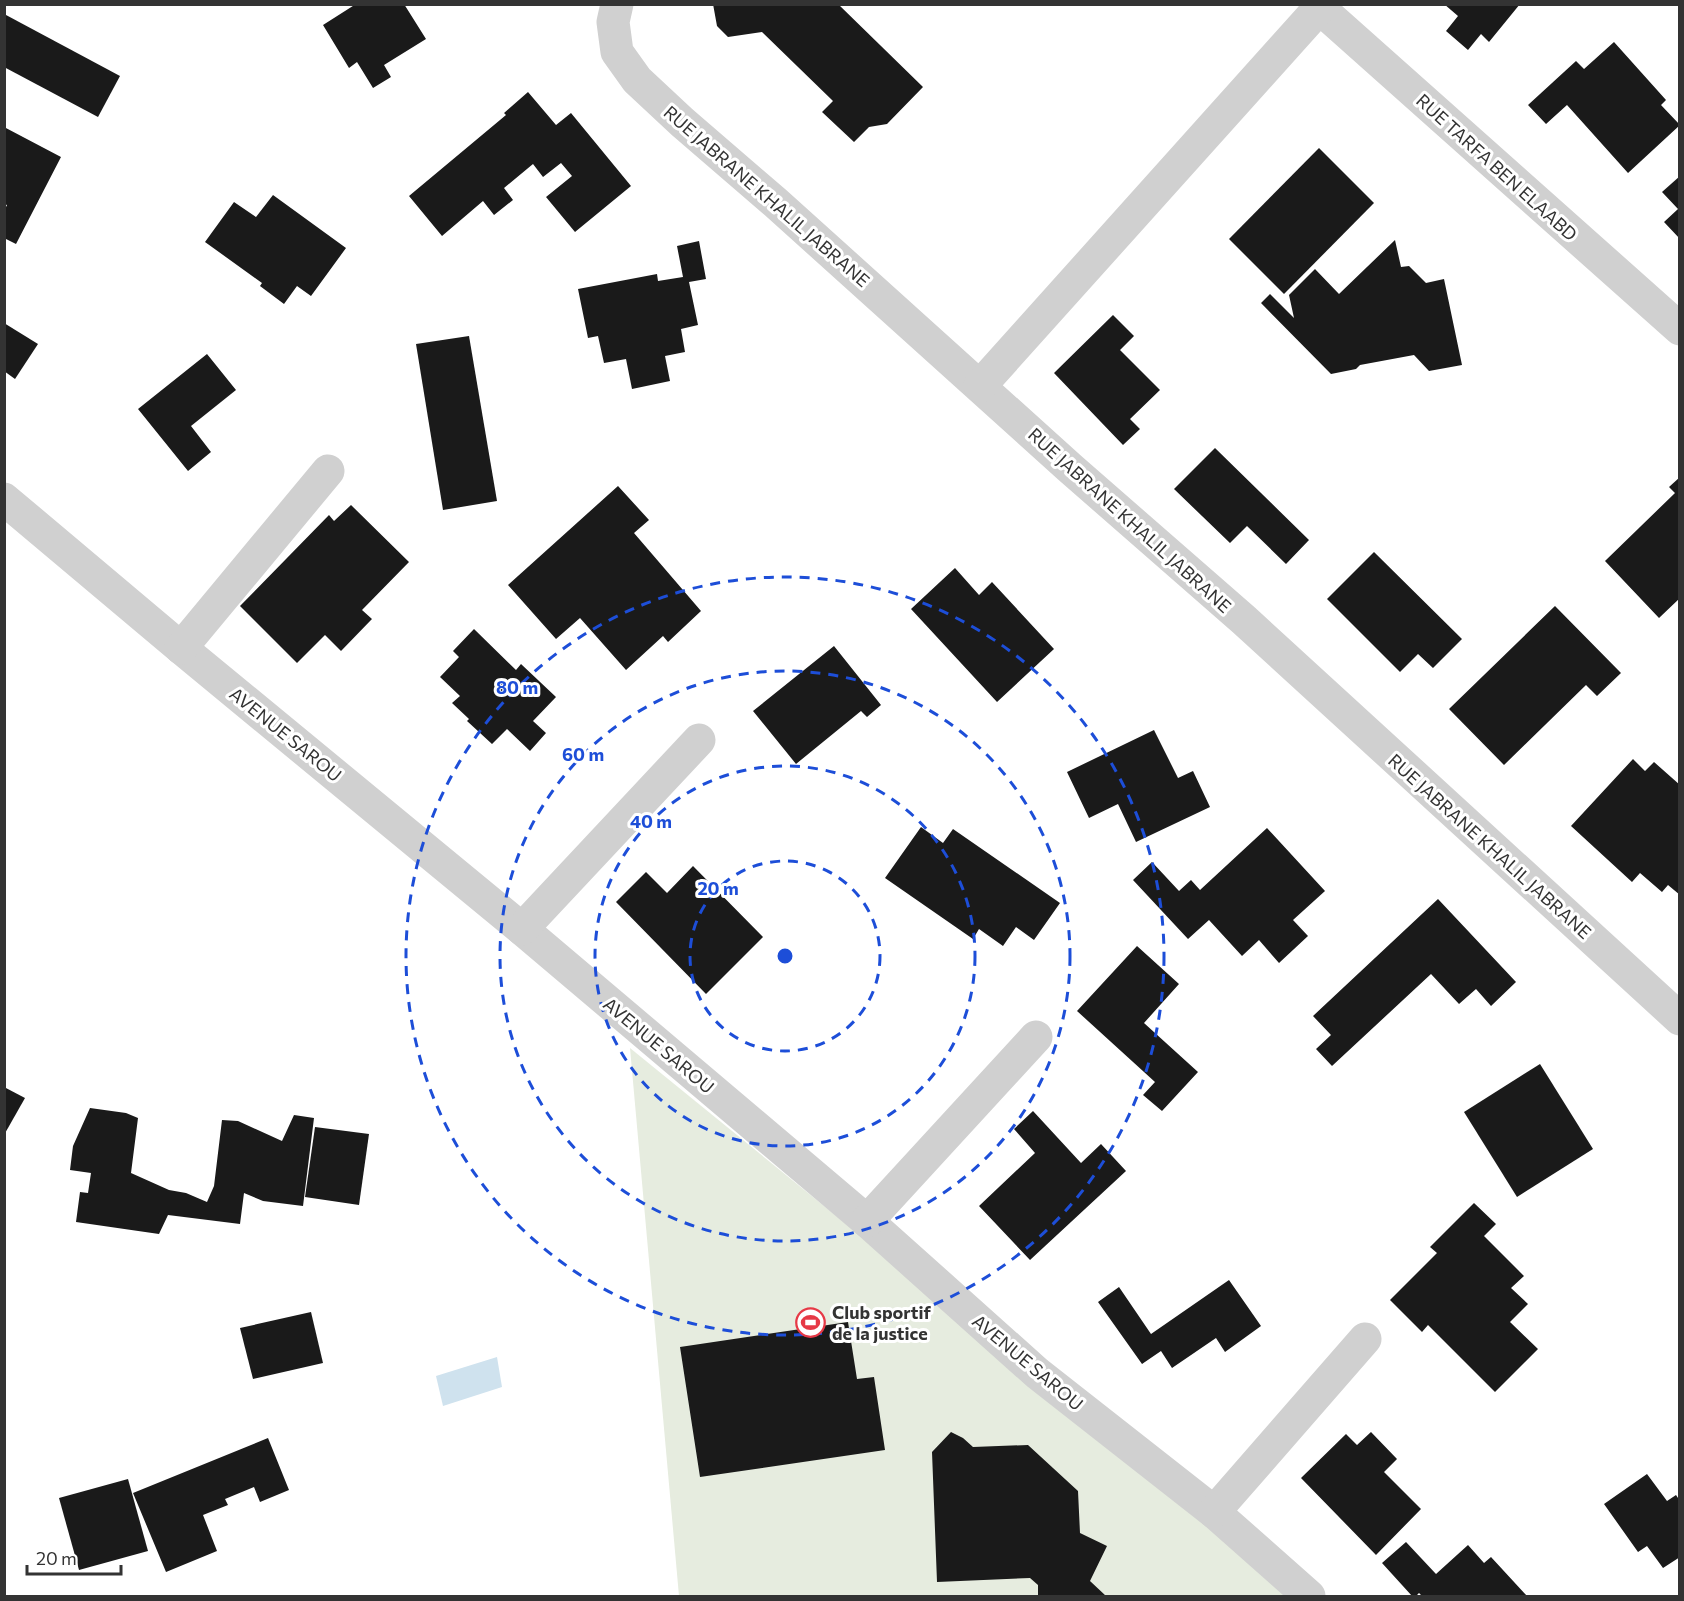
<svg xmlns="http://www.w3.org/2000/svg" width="1684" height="1601" font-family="Commissioner,sans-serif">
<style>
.green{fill:#e6ecdf}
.water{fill:#cfe2ee}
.building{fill:#1a1a1a}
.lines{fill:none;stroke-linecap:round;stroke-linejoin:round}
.minor{stroke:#d0d0d0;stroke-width:33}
.ring{fill:none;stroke:#1d4ed8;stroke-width:3;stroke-dasharray:10 8}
.labels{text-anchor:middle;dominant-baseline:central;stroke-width:6;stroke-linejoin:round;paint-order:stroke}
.street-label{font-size:18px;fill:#333;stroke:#fff}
.poi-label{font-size:18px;font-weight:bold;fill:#333;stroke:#fff;text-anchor:start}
.centre{fill:#1d4ed8;stroke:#fff;stroke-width:3}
.ring-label{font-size:18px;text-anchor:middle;font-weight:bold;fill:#1d4ed8;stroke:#fff;stroke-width:6;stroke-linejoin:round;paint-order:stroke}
</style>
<rect width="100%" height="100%" fill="#fff"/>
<path class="green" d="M630,1048L1303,1596H679Z"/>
<path class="water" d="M497,1357L502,1387L443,1406L436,1376Z"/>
<g class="building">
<path d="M356,4H404L426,39L384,65L391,77L373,88L357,62L349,68L323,25Z"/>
<path d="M713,4H838L923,87L887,124L869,127L854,142L822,112L833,101L762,32L728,37L717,26Z"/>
<path d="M1444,4H1520L1489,42L1481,34L1468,50L1446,31L1458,16Z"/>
<path d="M6,15L120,76L98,117L4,67Z"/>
<path d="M1614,42L1666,100L1661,105L1680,125L1628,173L1567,105L1546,124L1528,105L1576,61L1584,69Z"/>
<path d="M528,92L556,125L571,113L631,186L575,232L546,197L572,176L561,163L543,177L533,164L504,188L513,200L494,215L483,201L442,236L409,196L506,115L504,113Z"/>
<path d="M4,127L61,157L16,244L4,238V211L7,205L4,204Z"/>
<path d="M1319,148L1374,203L1284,294L1229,239Z"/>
<path d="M1680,176V239L1664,222L1678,209L1662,192Z"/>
<path d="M273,195L346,248L311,296L297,286L284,304L260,286L262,283L205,242L234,202L256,217Z"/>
<path d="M1395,240L1401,267L1409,266L1426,283L1444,279L1462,365L1429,371L1414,355L1360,365L1356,369L1331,374L1261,303L1270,294L1294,318L1289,295L1315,269L1339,294Z"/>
<path d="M699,241L706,279L689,282L698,325L681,329L685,352L665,356L670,381L632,389L626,359L604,363L598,336L588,338L578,289L657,274L658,281L683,277L677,246Z"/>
<path d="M1113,315L1134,336L1120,350L1160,390L1130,419L1140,429L1123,445L1054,373Z"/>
<path d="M4,323L38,344L15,379L4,371Z"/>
<path d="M469,336L497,501L443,510L416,344Z"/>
<path d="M207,354L236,390L191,426L211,452L188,471L138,409Z"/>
<path d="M1215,448L1309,540L1286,564L1247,526L1230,543L1174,489Z"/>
<path d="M1680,477V598L1659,618L1605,561L1675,493L1669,487Z"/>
<path d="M618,486L649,520L634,533L701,611L668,642L663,636L626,670L580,618L556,639L508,585Z"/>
<path d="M351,505L409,562L362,610L372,619L341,651L325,635L297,663L240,606L329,515L334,521Z"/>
<path d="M1374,552L1462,639L1433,668L1418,654L1400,672L1327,599Z"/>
<path d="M955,568L979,595L992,582L1054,649L997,702L911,609Z"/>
<path d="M1555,606L1621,673L1597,696L1586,685L1504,765L1449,709Z"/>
<path d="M474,629L516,670L521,664L556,697L533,721L546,733L530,751L507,729L492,744L467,721L469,719L452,703L460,696L440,677L459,657L453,651Z"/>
<path d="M834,646L881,705L867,717L861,711L796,764L753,711Z"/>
<path d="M1154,730L1178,778L1193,771L1210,807L1136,842L1118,804L1089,818L1067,772Z"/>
<path d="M1633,759L1645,771L1654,762L1680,785V895L1668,885L1662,892L1640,873L1632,882L1571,826Z"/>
<path d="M921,827L943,843L953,829L1060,903L1034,940L1016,927L1003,946L979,929L973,939L885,878Z"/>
<path d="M1267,828L1325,891L1293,920L1308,936L1279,963L1259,940L1242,956L1209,920L1188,939L1133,880L1152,862L1179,891L1191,880L1200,890Z"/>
<path d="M693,866L763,937L706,994L616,902L646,872L667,893Z"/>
<path d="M1438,899L1516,982L1491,1006L1476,989L1459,1004L1431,974L1332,1066L1316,1049L1331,1035L1313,1016Z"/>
<path d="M1137,946L1179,984L1144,1023L1198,1072L1162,1111L1143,1095L1155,1082L1077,1011Z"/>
<path d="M1540,1064L1593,1149L1517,1197L1464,1112Z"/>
<path d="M4,1087L25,1098L4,1135Z"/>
<path d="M90,1108L126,1113L138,1118L131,1173L169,1190L186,1193L207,1202L214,1186L222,1120L238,1121L282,1141L294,1115L314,1118L303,1206L263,1201L244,1193L240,1224L168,1215L159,1234L76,1222L80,1192L88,1193L91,1173L70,1170L73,1146Z"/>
<path d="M1033,1111L1081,1163L1101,1144L1126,1171L1030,1260L979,1206L1035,1153L1014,1129Z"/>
<path d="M315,1127L369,1134L359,1205L305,1197Z"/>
<path d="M1474,1203L1496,1224L1484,1236L1524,1276L1511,1288L1528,1304L1510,1322L1538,1349L1495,1392L1428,1325L1422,1332L1390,1300L1437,1253L1430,1247Z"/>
<path d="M1229,1280L1261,1326L1225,1352L1216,1338L1172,1368L1161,1351L1142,1364L1098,1302L1119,1287L1151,1334Z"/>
<path d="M311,1312L323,1363L253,1379L240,1328Z"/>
<path d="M848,1322L857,1379L874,1377L885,1450L700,1477L680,1347Z"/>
<path d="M951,1432L963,1438L973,1447L1028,1445L1078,1491L1080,1533L1107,1546L1090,1581L1106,1596H1070L1067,1595L1065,1596H1038V1585L1030,1578L937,1582L932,1452Z"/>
<path d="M1371,1432L1397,1459L1384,1472L1421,1509L1376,1555L1301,1478L1346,1434L1357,1445Z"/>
<path d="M268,1438L289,1490L260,1502L254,1487L225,1499L228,1505L203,1515L217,1551L166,1572L133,1493Z"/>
<path d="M1647,1474L1667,1501L1676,1495L1680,1501V1557L1663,1568L1647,1546L1638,1552L1604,1504Z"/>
<path d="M128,1479L148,1551L79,1570L59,1498Z"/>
<path d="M1406,1542L1436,1574L1468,1545L1484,1563L1491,1557L1527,1596H1422L1419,1593L1416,1596H1412L1382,1563Z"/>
</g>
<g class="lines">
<g class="minor">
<path d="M617,4L613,22L617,52L637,80L682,122L776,203L1070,468L1244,620L1680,1019"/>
<path d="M1315,4L1680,329"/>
<path d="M980,386L1323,4"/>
<path d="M4,499L181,648L522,929L867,1221L1037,1373L1214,1512L1309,1596"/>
<path d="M181,648L328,471"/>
<path d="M522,929L699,740"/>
<path d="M867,1221L1036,1037"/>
<path d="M1214,1512L1365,1339"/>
</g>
</g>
<g class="ring">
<circle cx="785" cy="956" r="95"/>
<circle cx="785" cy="956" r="190"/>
<circle cx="785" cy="956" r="285"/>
<circle cx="785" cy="956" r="379"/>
</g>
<defs>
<symbol id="stadium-ring" viewBox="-11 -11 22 22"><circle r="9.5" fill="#fff" stroke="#e63946" stroke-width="1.5"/><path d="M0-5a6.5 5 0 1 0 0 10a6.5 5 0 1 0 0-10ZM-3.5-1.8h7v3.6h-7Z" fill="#e63946"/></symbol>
</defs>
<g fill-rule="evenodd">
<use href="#stadium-ring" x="794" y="1306" width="33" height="33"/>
</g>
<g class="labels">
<g class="street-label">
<text transform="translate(1497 167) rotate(42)">RUE TARFA BEN ELAABD</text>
<text transform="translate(767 196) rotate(41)">RUE JABRANE KHALIL JABRANE</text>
<text transform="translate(1130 520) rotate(42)">RUE JABRANE KHALIL JABRANE</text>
<text transform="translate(286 734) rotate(39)">AVENUE SAROU</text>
<text transform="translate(1490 846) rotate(42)">RUE JABRANE KHALIL JABRANE</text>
<text transform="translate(659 1045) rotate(40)">AVENUE SAROU</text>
<text transform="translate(1028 1362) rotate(40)">AVENUE SAROU</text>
</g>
<g class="poi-label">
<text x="832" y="1312">Club sportif<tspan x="832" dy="21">de la justice</tspan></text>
</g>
</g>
<circle cx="785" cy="956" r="9" class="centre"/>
<g class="ring-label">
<text x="517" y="694">80 m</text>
<text x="583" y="761">60 m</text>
<text x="651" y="828">40 m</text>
<text x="718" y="895">20 m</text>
</g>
<rect width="1684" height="1601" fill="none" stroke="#333333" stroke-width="12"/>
<path d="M27 1565v9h94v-9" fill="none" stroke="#333333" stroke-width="3"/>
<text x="36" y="1565" font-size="18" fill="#333333" stroke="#ffffff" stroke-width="4.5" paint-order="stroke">20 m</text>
</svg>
